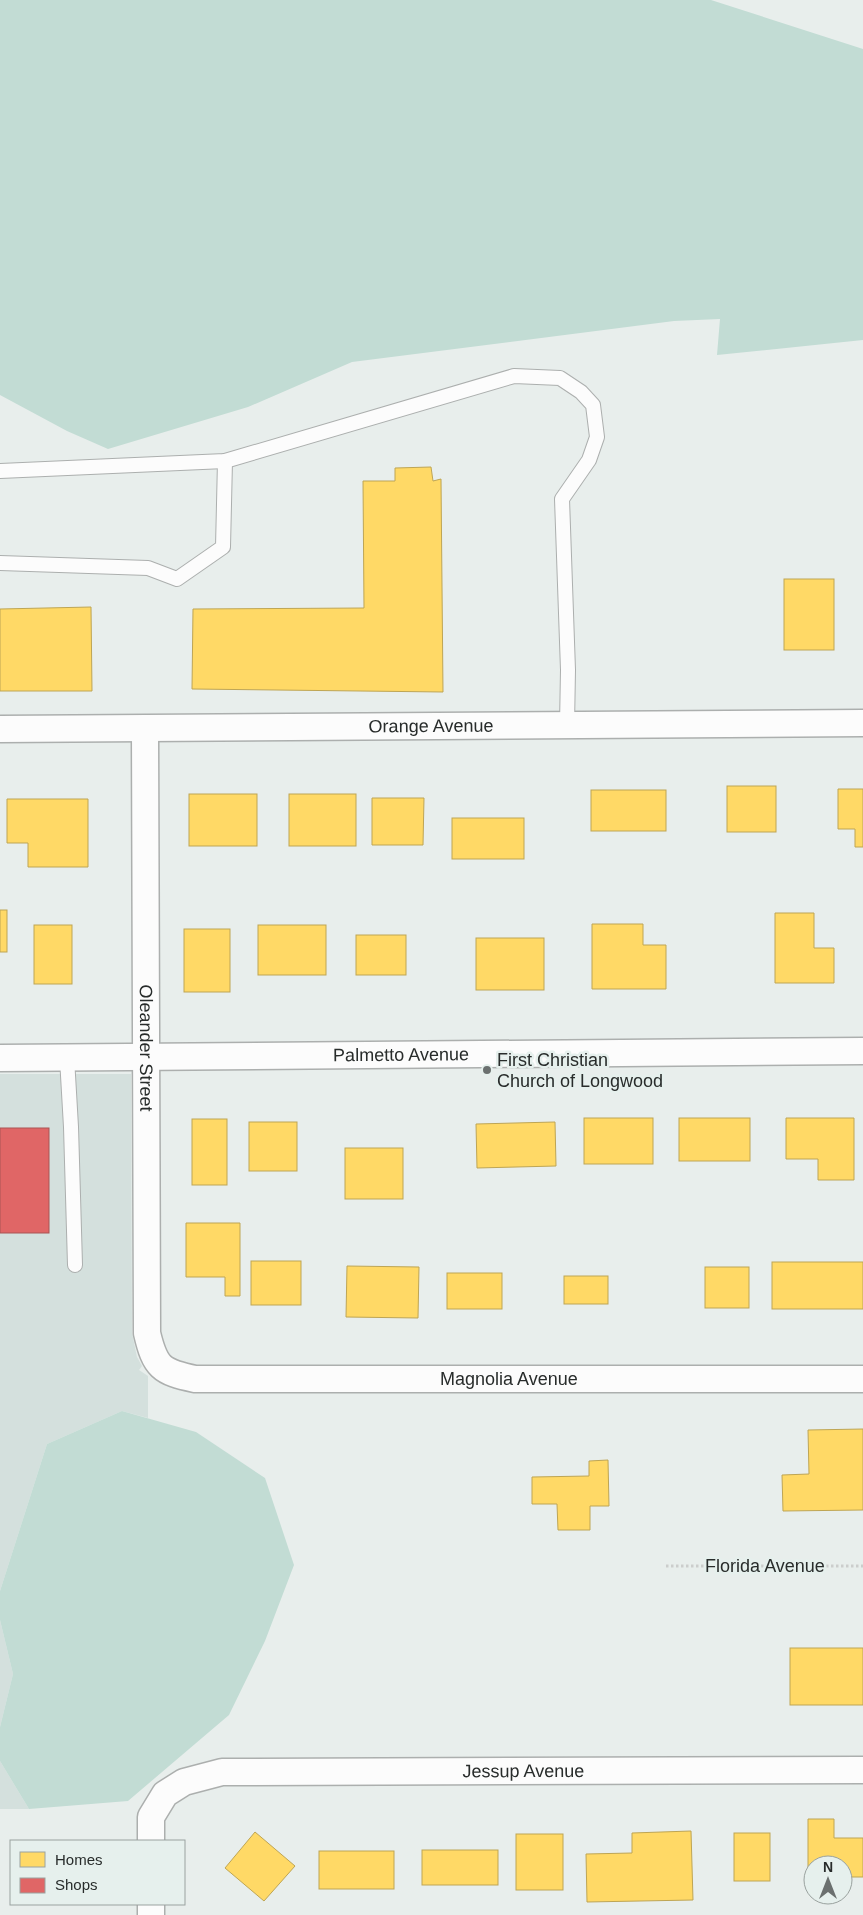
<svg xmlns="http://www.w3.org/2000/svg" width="863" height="1915" font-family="Helvetica,sans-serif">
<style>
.built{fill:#d4e0dd}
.green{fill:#c2dcd4}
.homes{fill:#ffd966;stroke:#bea554}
.shops{fill:#e06666;stroke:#a95554}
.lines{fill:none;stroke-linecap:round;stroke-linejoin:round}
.lane-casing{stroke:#acafae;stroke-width:16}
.street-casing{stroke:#acafae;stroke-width:29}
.path{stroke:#cbcdcc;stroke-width:3;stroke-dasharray:2.5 2.5;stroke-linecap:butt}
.lane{stroke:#fcfcfc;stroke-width:14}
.street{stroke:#fcfcfc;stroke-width:26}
.poi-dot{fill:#6b706f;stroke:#e6f0ed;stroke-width:2}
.labels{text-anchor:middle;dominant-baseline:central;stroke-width:5;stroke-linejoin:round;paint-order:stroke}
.street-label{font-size:18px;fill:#282c2b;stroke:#e6f0ed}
.poi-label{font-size:18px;fill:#282c2b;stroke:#e6f0ed;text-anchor:start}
</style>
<rect width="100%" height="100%" fill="#e8eeec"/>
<g class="built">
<path d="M0,1074H131L132,1333L137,1357L142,1366L139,1370L148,1376V1418L122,1411L47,1444L0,1591Z"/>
<path d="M0,1620L13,1674L0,1727Z"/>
<path d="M0,1761L29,1809H0Z"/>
</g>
<g class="green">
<path d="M0,0H711L863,49V340L717,355L720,319L674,321L352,362L248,407L108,449L67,431L0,395Z"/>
<path d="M122,1411L196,1432L265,1478L294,1565L265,1641L229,1715L128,1801L29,1809L0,1761V1727L13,1674L0,1620V1591L47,1444Z"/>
</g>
<g class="homes">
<path d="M431,467L433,481L441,479L443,692L192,689L193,609L364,608L363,481H395V468Z"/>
<rect x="784" y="579" width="50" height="71"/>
<path d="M91,607L92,691H0V609Z"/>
<rect x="727" y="786" width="49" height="46"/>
<path d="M838,789H863V847H855V829H838Z"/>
<rect x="591" y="790" width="75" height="41"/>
<rect x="189" y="794" width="68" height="52"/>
<rect x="289" y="794" width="67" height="52"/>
<path d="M372,798H424L423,845H372Z"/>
<path d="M7,799H88V867H28V843H7Z"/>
<rect x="452" y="818" width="72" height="41"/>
<rect x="0" y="910" width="7" height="42"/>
<path d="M775,913H814V948H834V983H775Z"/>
<path d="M592,924H643V945H666V989H592Z"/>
<rect x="34" y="925" width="38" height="59"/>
<rect x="258" y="925" width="68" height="50"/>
<rect x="184" y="929" width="46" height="63"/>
<rect x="356" y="935" width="50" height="40"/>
<rect x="476" y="938" width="68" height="52"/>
<rect x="584" y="1118" width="69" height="46"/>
<rect x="679" y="1118" width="71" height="43"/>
<path d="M786,1118H854V1180H818V1159H786Z"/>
<rect x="192" y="1119" width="35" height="66"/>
<rect x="249" y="1122" width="48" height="49"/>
<path d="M555,1122L556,1166L477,1168L476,1124Z"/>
<rect x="345" y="1148" width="58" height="51"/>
<path d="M186,1223H240V1296H225V1277H186Z"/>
<rect x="251" y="1261" width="50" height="44"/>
<rect x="772" y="1262" width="91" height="47"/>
<path d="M347,1266L419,1267L418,1318L346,1317Z"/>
<rect x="705" y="1267" width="44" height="41"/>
<rect x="447" y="1273" width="55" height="36"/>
<rect x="564" y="1276" width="44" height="28"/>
<path d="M863,1429V1510L783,1511L782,1475L809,1474L808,1430Z"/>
<path d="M608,1460L609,1506H590V1530H558L557,1504H532V1477L589,1476V1461Z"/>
<rect x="790" y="1648" width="73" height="57"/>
<path d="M808,1819H834V1838H863V1877H843V1865H813V1877H808Z"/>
<path d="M691,1831L693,1900L587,1902L586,1854L632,1853V1833Z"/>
<path d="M255,1832L295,1866L264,1901L225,1868Z"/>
<rect x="734" y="1833" width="36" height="48"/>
<rect x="516" y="1834" width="47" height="56"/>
<rect x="422" y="1850" width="76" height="35"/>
<rect x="319" y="1851" width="75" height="38"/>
</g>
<rect class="shops" x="0" y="1128" width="49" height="105"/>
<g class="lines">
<defs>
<g id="lane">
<path d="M0,471L225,461L514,376L560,378L581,392L593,405L597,437L589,460L562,499L568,670L567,725"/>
<path d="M0,563L148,568L177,579L223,547L225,461"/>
<path d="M67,1058L71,1127L75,1265"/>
</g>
<g id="street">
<path id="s1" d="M0,729L863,723"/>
<path id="s2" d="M145,729L147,1333C155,1367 161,1372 195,1379H863"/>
<path id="s3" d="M0,1058L863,1051"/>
<path id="s4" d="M151,1841V1817L165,1794L184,1782L222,1772L863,1770"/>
<path d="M151,1915V1904"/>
</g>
</defs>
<use href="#lane" class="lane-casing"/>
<use href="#street" class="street-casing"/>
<path class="path" d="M666,1566H863"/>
<use href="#lane" class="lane"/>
<use href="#street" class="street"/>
</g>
<circle class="poi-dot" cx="487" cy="1070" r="5"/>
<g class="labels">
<g class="street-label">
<text stroke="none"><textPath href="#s1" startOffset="431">Orange Avenue</textPath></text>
<text stroke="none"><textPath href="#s2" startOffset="319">Oleander Street</textPath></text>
<text stroke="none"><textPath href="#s3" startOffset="401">Palmetto Avenue</textPath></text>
<text stroke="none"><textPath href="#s2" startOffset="991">Magnolia Avenue</textPath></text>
<text x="765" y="1566">Florida Avenue</text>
<text stroke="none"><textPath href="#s4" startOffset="414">Jessup Avenue</textPath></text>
</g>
<g class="poi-label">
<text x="497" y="1060">First Christian<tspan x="497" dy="21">Church of Longwood</tspan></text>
</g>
</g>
<rect x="10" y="1840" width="175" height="65" fill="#e6f0ed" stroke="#9aa29f"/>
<rect x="20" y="1852" width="25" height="15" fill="#ffd966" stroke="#9aa29f"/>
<text x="55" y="1865" font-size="15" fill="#282c2b">Homes</text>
<rect x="20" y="1878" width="25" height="15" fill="#e06666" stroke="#9aa29f"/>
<text x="55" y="1890" font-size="15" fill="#282c2b">Shops</text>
<g transform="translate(828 1880)"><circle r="24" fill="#e6f0ed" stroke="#9aa29f"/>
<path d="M0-4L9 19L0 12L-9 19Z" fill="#6b706f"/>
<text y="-8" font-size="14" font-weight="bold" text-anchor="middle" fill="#282c2b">N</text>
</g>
</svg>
